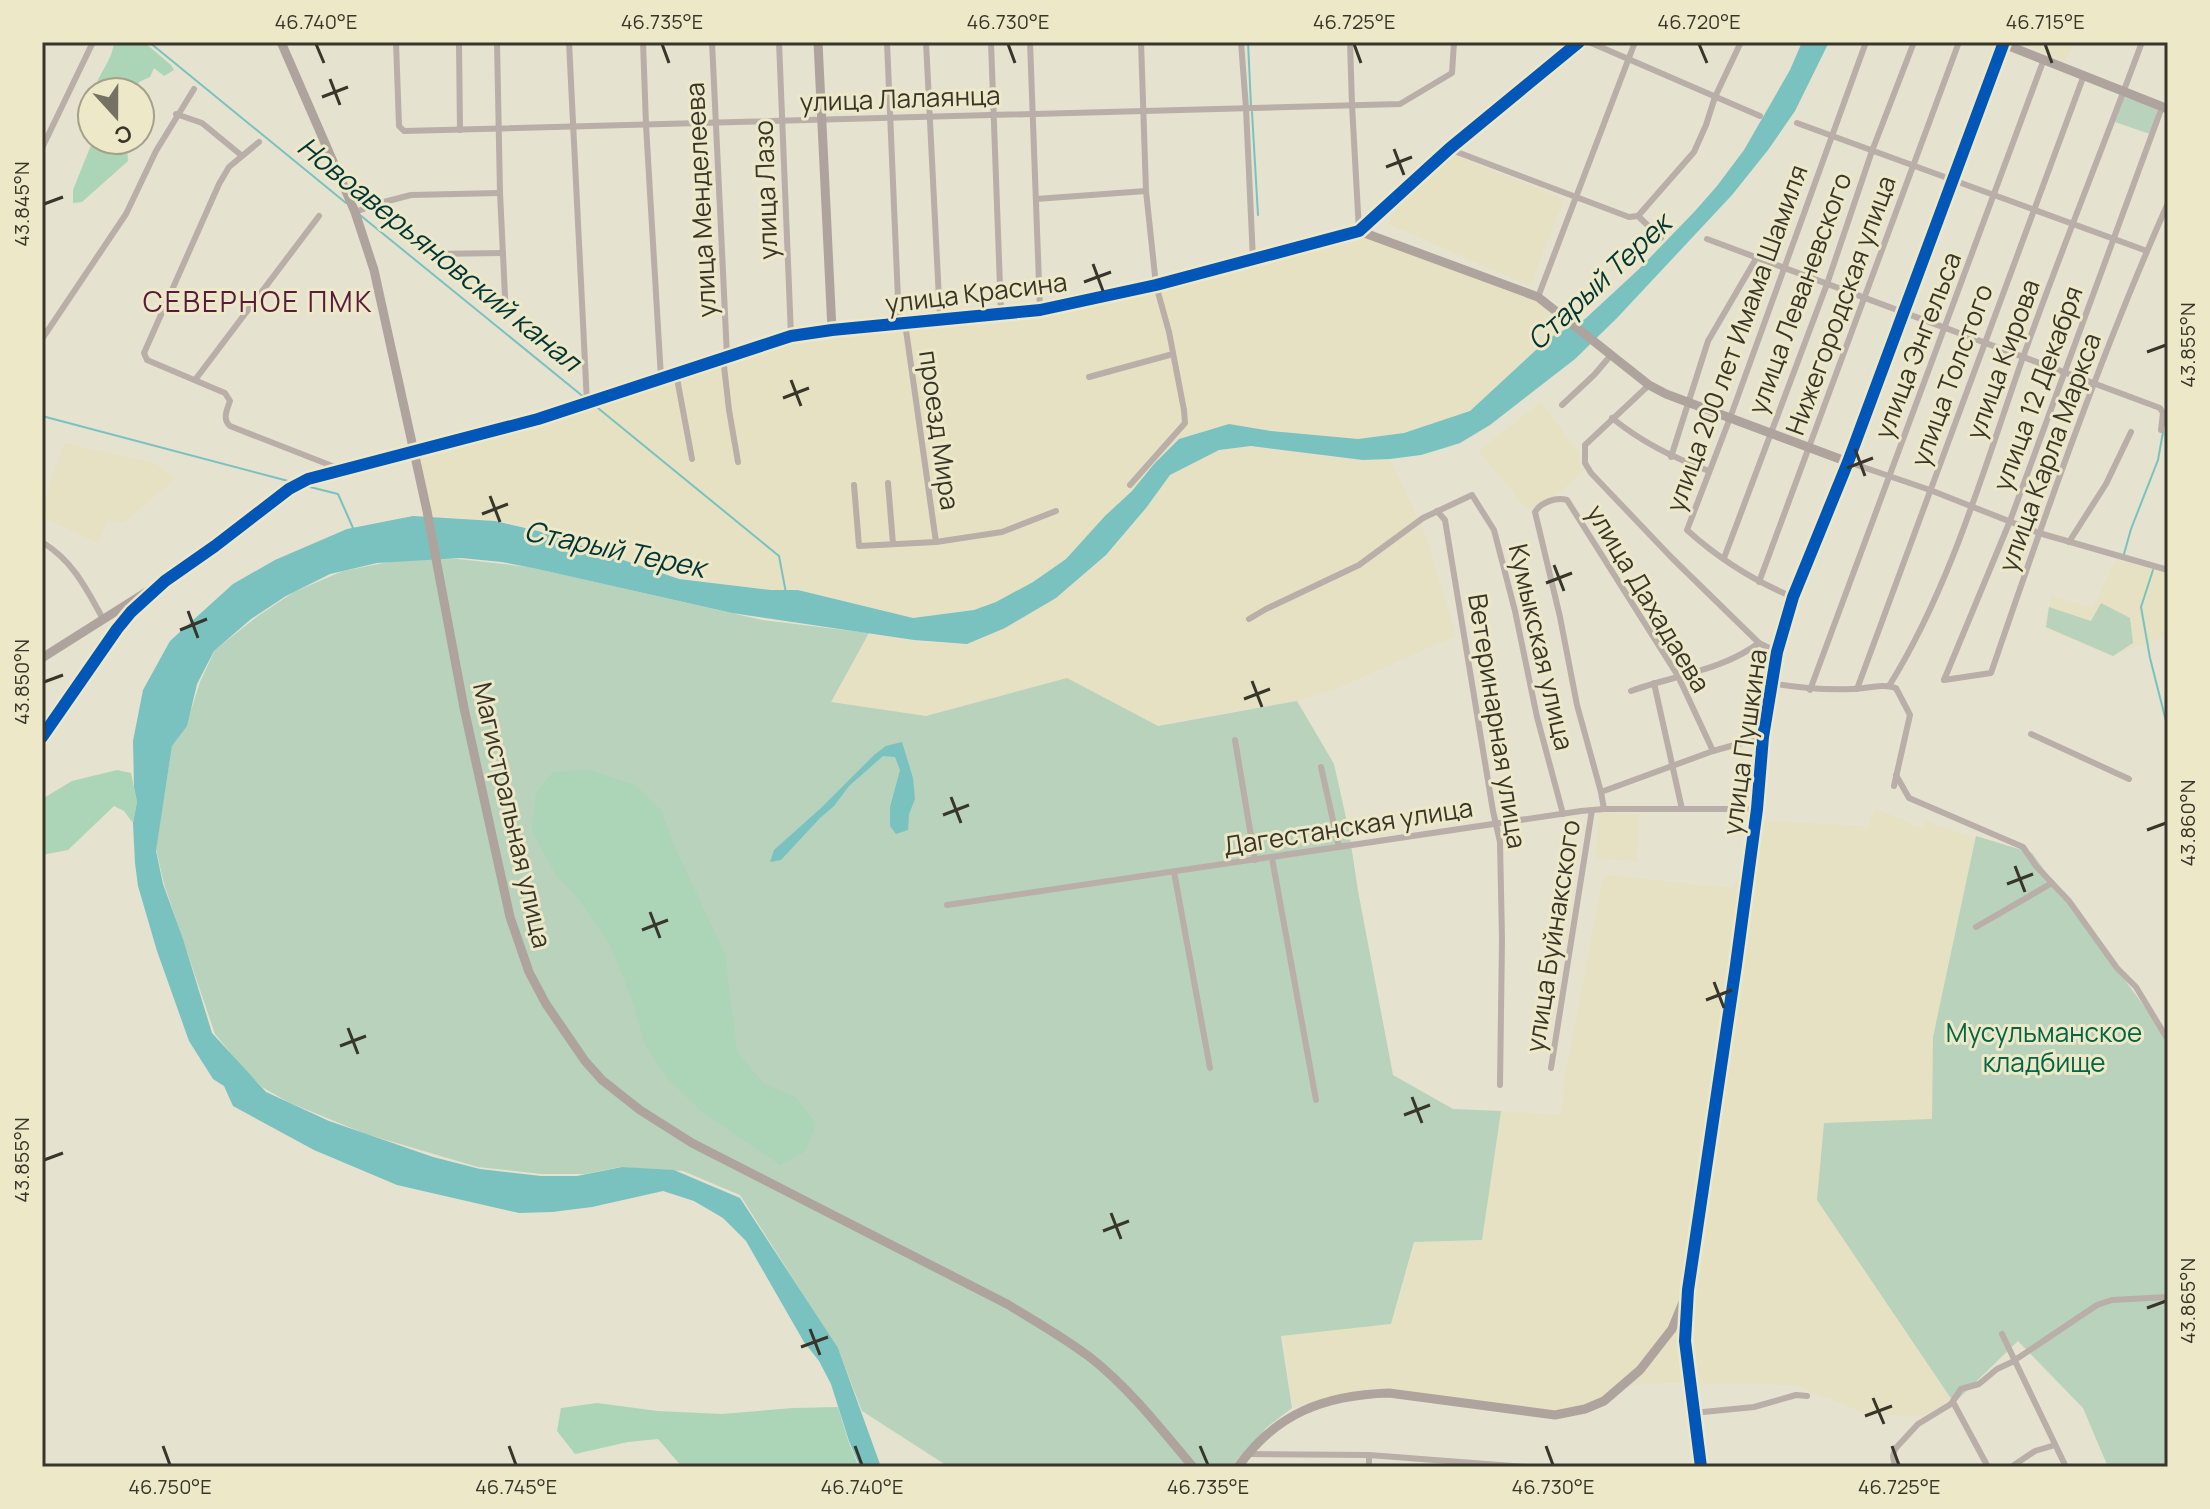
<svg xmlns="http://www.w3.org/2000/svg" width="2210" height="1509" font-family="Manrope,sans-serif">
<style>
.built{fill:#e6e1c3}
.green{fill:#b8d2bb}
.forest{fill:#acd5b8}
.water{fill:#79c2bf}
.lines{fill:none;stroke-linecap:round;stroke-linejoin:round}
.stream{stroke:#79c2bf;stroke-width:2}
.street{stroke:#b9aea8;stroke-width:6}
.secondary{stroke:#afa39d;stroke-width:9}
.cycleway-casing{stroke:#ede8c8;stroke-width:17}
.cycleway{stroke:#0057b8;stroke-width:12}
.ticks{fill:none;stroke:#38362a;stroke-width:3}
.labels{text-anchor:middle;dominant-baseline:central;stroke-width:6;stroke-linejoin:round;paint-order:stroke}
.street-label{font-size:26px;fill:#38362a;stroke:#ede8c8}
.park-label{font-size:26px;fill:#006643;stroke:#ede8c8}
.water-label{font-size:28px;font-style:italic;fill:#003536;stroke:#ede8c8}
.neighbourhood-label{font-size:28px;letter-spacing:2px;fill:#581a3d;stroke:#ede8c8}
.neatline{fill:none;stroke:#38362a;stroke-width:3}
.ticks-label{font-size:20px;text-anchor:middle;fill:#38362a}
</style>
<rect width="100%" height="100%" fill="#e5e2d0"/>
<g class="built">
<path d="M2017,42H2075L2066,61Z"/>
<path d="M1452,154L1564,199L1530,286L1388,224L1400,194Z"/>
<path d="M1355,233L1538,301L1565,329L1549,338L1469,412L1399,434L1358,439L1276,431L1229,424L1179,438L1131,492L1066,558L1034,581L997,602L972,610L912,618L798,589L775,590L723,584L643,568L547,533L506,522L425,515L412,449L479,428L552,414L800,335L1035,314Z"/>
<path d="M1541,402L1579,452L1580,462L1584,470L1559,493L1528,510L1478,451Z"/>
<path d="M64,443L154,463L176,478L123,523L108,520L98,543L42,517V508Z"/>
<path d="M1252,447L1364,461L1390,459L1426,536L1456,636L1333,690L1297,701L1155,725L1067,679L925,716L831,702L869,634L927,643L968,644L1005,628L1060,595L1108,555L1142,514L1170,475L1218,450Z"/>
<path d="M2116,559L2168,574V635L2112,656L2044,628L2051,596L2093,608Z"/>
<path d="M1875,808L1923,829L1926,821L1978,840L1940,1121L1827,1198L1952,1403L1923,1416L1868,1415L1796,1385L1669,1383L1619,1386L1593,1404L1540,1413L1446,1401L1377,1388L1293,1407L1283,1335L1392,1325L1416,1241H1481L1501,1111L1561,1115L1566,1068L1604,875L1733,888L1765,821L1866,826L1863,838Z"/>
<path d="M1598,812L1639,814L1637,861L1596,859Z"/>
</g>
<g class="green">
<path d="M2124,97L2158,108L2150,134L2115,122Z"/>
<path d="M458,559L529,567L762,620L869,633L831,702L926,716L1067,678L1158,726L1297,701L1334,764L1349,831L1358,891L1393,1075L1453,1109L1501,1111L1482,1240L1414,1242L1391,1324L1281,1336L1292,1408L1267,1427L1232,1467H949L862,1411L839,1351L740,1195L683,1171L620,1167L585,1174H542L478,1167L366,1134L288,1102L262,1087L243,1068L215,1034L164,884L156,849L172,746L186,726L200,682L215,650L258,616L294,592L343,571L399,560Z"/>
<path d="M2101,603L2130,618L2133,643L2113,656L2046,627L2049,607L2091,621Z"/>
<path d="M1976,836L2032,853L2168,1039V1467H2108L2083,1408L2018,1341L1954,1403L1817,1200L1824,1123L1932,1119L1933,1037Z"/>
</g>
<g class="forest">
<path d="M114,42H144L171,65L174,70L164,76L154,68L150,77L139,82L133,92H94C98,73 112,62 114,42Z"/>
<path d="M93,140H120L127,147L128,161L82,202L73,203V190Z"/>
<path d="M117,770L131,773L137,802L133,823L124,811L114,806L68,850L42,855V799L72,781Z"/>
<path d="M590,770L635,785L661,810L676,850L725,954L737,1051L763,1083L795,1097L816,1123L806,1151L780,1165L702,1112L668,1079L644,1043L632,999L610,944L580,901L556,875L532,831L536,793L553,772Z"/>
<path d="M597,1403L658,1411L722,1414L793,1408L838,1407L849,1443L859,1467H682L658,1439L628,1442L575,1454L557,1431L561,1408Z"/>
</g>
<g class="water">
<path d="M1802,42H1829L1795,111L1768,150L1732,195L1617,318L1575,359L1490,425L1460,443L1441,449L1421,455L1390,459L1363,460L1251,446L1219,450L1170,475L1146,508L1106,555L1056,598L1005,628L967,644L914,640L732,613L533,568L502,562L461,558L377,563L330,574L286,596L251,619L214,651L197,684L187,726L172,746L156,851L163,884L183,939L212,1033L266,1092L329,1121L433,1157L480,1169L541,1176H577L622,1167L674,1170L740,1198L838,1348L881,1467H860L849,1441L831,1384L819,1361L804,1342L746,1241L723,1218L694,1201L663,1191L592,1207L552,1212L519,1213L397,1185L314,1150L233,1106L224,1086L213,1079L189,1041L157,951L138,886L135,863L133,823L137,802L134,787L133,741L143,690L170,641L233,584L275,560L347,529L413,516L495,521L538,531L679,579L771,590H798L913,618L974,610L996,602L1033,582L1066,559L1105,516L1132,491L1154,464L1179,439L1229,424L1271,431L1358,439L1404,433L1470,411L1549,338L1585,319L1639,269L1695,211L1717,186L1744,150L1790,70Z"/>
<path d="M902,742L913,778L915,799L909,814L908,830L896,834L890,826V807L900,770L895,757L883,756L849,786L834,806L820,818L781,860L770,862L774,850L821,808L874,755L886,746Z"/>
</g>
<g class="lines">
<g class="stream">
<path d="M149,42L346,203"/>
<path d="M1248,42L1251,106"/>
<path d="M1252,112L1258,215"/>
<path d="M360,215L585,398"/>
<path d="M593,404L779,556L786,593"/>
<path d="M42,416L292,482"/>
<path d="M2164,425L2168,411"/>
<path d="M306,486L338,494L353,528"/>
<path d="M2124,554L2131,529L2158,460L2163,432"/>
<path d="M2153,570L2141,607L2150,658L2168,729"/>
</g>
<g class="street">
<path d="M396,42L399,126L404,131L1400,104L1452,73L1454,42"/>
<path d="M459,42L460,130"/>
<path d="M497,42L500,193L506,317"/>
<path d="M569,42L587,403"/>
<path d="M643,42L646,125L661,378"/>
<path d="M712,42L727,356"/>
<path d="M779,42L791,336"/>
<path d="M887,42L899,323"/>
<path d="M926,42L940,319"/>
<path d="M991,42L1001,314"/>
<path d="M1030,42L1040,310"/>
<path d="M1241,42L1246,108L1253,260"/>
<path d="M1350,42L1352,105L1359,231"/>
<path d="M1589,42L1760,116"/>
<path d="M2003,43L1848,462L1930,490L2039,533L2168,570"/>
<path d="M176,114L202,123L241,155"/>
<path d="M1797,123L2147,251"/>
<path d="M259,142L229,167L219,184L144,353L147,360L225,393L230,401C227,410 222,419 230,426L340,469"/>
<path d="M42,148L93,42"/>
<path d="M1449,149L1629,217L1638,216L1661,238"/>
<path d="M1036,199L1146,191"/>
<path d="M355,212L380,203L411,195L500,193"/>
<path d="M1638,216L1694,152L1706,125L1715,97L1741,42"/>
<path d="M1707,239L2160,408L2163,413L2161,430"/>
<path d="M433,254L503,253"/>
<path d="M1538,297L1635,42"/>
<path d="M905,323L936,542"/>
<path d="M42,339L126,214L156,151L194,89"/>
<path d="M723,357L729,410L738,462"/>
<path d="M676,373L692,459"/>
<path d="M1089,377L1173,354"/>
<path d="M195,380L319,216"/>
<path d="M1649,385L1585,445V463L1591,473L1672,558L1759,643L1777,652"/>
<path d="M1562,405L1594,375L1612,354"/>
<path d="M1612,418C1643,443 1672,457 1709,471"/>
<path d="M1671,457L1708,341L1757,257"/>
<path d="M888,483L893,544"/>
<path d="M854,485L859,546L936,542L1002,532L1056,511"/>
<path d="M1130,485L1185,423L1184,410L1169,332L1156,285L1146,191L1141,42"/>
<path d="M1437,511L1445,520L1493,811L1500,842L1502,939L1500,1085"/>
<path d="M42,542C73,561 86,588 103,619"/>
<path d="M2069,542L2106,484L2131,432"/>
<path d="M1724,558L1827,284L1872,151L1914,42"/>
<path d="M1759,582L1959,42"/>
<path d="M1793,597C1754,581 1718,558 1687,530L1730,418L1866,42"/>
<path d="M1249,619L1266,609L1359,565L1423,518L1472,495L1494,530L1515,611L1537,717L1563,814"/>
<path d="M1944,680L2010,521L2162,107"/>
<path d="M1944,680L1991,673C2045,515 2100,356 2168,203"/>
<path d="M1654,683L1682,809"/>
<path d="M1771,683C1798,688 1824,690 1852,689C1866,689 1882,683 1896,688L1910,715L1894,786"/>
<path d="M1889,686C1950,588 1984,469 2022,360C2060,253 2103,148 2142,42"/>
<path d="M1857,689L2084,75"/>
<path d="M1810,690L2044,59"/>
<path d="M1631,691C1675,675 1721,671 1759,643"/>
<path d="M2031,734L2129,779"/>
<path d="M1235,740L1255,860"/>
<path d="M1321,767L1339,847"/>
<path d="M1896,775L1909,798L2023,847L2036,866L2069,901L2117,968L2136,987L2168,1040"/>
<path d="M1601,792L1713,751L1763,737"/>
<path d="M1604,809L1601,792L1577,705L1560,617L1535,512C1541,502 1556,497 1567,500L1678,676L1713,751"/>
<path d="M1272,858L1316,1100"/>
<path d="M1174,872L1210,1068"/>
<path d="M947,905L1581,811L1604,809H1757"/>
<path d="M1976,927L2052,883"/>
<path d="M1551,1068L1592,810"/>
<path d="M2002,1334L2066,1467"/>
<path d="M1953,1402L1988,1467"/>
<path d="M1693,1413L1754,1407L1796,1395L1807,1396"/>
<path d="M1247,1454L1369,1455L1526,1467"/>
<path d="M1369,1467V1455"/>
<path d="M1895,1467L1893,1456L1895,1449L1918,1424L1951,1404L1961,1389L1979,1384L1997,1369L2012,1362L2097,1305L2112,1300L2168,1297"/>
<path d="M2011,1467L2035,1451L2055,1445"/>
</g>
<g class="secondary">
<path d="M281,42L355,212L374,270L427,511L464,708L510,917L529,972L546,1004L585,1061L602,1080L640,1110L692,1143L1007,1304C1035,1321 1065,1338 1091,1358C1130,1389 1161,1429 1193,1467"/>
<path d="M818,42L832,330"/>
<path d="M1999,42L2168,109"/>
<path d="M1359,231L1538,297L1649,385L1666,394L1848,462C1818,535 1786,606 1771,683L1736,965L1688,1290L1685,1341L1701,1467"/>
<path d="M42,658L148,591"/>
<path d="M42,737L117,629L131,612L165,581L215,546L289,489L308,479L538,419L791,336L832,330L1040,310L1156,285L1359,231L1449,149L1579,42"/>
<path d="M1238,1467C1276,1413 1325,1395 1389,1393L1555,1415L1585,1409L1604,1401L1640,1370L1672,1329L1684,1300"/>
</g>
<defs>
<g id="cycleway">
<path d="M42,737L117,629L131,612L165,581L215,546L289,489L308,479L538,419L791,336L832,330L1040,310L1156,285L1359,231L1449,149L1579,42"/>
<path d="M1701,1467L1685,1341L1688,1290L1736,965L1757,809L1763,737L1777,652L1793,597L1848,462L2004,42"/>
</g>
</defs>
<use href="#cycleway" class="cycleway-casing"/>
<use href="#cycleway" class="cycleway"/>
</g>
<path class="ticks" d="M316,44L324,63M662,44L669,63M1008,44L1015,63M1354,44L1361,63M1699,44L1707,63M2045,44L2052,63M330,79L340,105M322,97L348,87M1394,149L1404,175M1386,167L1412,157M44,204L63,197M1093,264L1103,291M1084,282L1111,272M2147,352L2166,345M791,380L801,406M783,398L809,388M1855,449L1865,476M1847,468L1873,458M490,496L500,522M482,514L508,504M1554,565L1564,591M1546,583L1572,573M188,611L198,638M180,630L207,619M1252,681L1262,707M44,682L63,675M1244,699L1270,689M951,797L961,823M943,815L969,805M2147,830L2166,823M2015,866L2025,892M2007,884L2033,874M650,912L660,938M642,930L668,920M1714,982L1724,1008M1706,1000L1732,990M348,1028L358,1054M340,1046L366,1036M1412,1097L1422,1123M1404,1115L1430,1105M44,1160L63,1153M1111,1213L1121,1239M1103,1231L1129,1221M2147,1308L2166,1301M810,1329L820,1355M801,1347L828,1337M1873,1398L1884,1424M1865,1416L1892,1406M163,1446L170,1465M509,1446L516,1465M855,1446L862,1465M1200,1446L1208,1465M1546,1446L1553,1465M1892,1446L1899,1465"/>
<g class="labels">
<g class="street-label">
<text transform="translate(900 98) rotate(-2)">улица Лалаянца</text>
<text transform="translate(765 190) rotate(-92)">улица Лазо</text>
<text transform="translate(700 200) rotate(-93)">улица Менделеева</text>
<text transform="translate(976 292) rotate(-7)">улица Красина</text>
<text transform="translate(1799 293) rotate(-70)">улица Леваневского</text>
<text transform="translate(1840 305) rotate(-70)">Нижегородская улица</text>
<text transform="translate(1736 338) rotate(-70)">улица 200 лет Имама Шамиля</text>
<text transform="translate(1917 345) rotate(-69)">улица Энгельса</text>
<text transform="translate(2002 359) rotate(-70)">улица Кирова</text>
<text transform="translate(1951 375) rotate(-70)">улица Толстого</text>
<text transform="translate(2037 388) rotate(-70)">улица 12 Декабря</text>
<text transform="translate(940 430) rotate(82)">проезд Мира</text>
<text transform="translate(2049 452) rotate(-70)">улица Карла Маркса</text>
<text transform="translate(1649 598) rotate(59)">улица Дахадаева</text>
<text transform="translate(1542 647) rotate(77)">Кумыкская улица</text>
<text transform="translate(1498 721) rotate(81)">Ветеринарная улица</text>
<text transform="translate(1744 742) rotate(-82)">улица Пушкина</text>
<text transform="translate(513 815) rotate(77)">Магистральная улица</text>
<text transform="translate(1348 826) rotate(-9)">Дагестанская улица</text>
<text transform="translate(1552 936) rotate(-81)">улица Буйнакского</text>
</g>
<g class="park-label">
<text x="2044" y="1032">Мусульманское<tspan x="2044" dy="30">кладбище</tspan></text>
</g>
<g class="water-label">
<text transform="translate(440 253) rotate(39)">Новоаверьяновский канал</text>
<text transform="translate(1598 281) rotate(-43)">Старый Терек</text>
<text transform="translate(615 548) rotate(12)">Старый Терек</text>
</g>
<g class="neighbourhood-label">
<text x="258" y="301">СЕВЕРНОЕ ПМК</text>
</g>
</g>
<rect width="2210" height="1509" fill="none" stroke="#ede8c8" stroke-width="88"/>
<g transform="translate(116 116) rotate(159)"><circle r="38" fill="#ede8c8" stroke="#a5a189" stroke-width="2"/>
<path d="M0-6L14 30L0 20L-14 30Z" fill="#757264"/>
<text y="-12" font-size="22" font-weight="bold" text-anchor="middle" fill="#38362a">С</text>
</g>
<rect x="44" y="44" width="2122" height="1421" class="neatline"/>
<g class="ticks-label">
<text x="316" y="29">46.740°E</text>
<text x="662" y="29">46.735°E</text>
<text x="1008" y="29">46.730°E</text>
<text x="1354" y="29">46.725°E</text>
<text x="1699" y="29">46.720°E</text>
<text x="2045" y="29">46.715°E</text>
<text transform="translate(22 204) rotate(-90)" y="7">43.845°N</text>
<text transform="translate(2188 345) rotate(-90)" y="7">43.855°N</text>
<text transform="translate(22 682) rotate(-90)" y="7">43.850°N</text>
<text transform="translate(2188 823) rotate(-90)" y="7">43.860°N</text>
<text transform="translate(22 1160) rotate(-90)" y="7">43.855°N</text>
<text transform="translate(2188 1301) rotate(-90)" y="7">43.865°N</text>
<text x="170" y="1494">46.750°E</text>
<text x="516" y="1494">46.745°E</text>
<text x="862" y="1494">46.740°E</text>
<text x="1208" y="1494">46.735°E</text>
<text x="1553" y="1494">46.730°E</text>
<text x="1899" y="1494">46.725°E</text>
</g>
</svg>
